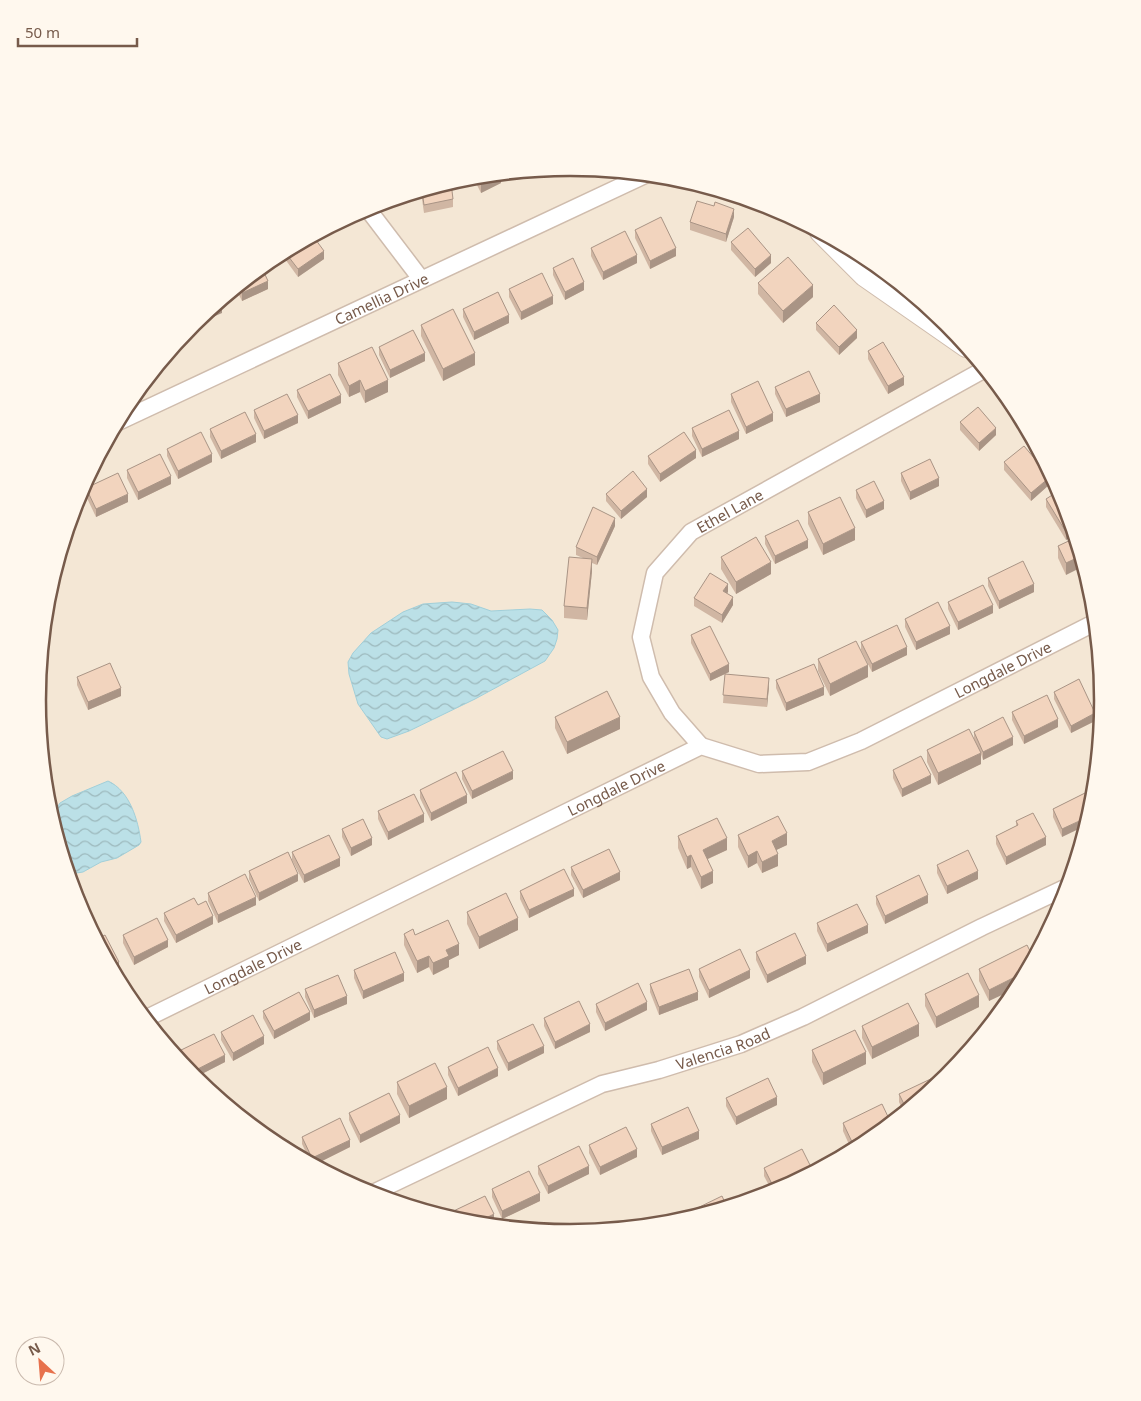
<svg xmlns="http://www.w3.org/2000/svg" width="1141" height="1401" font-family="'Noto Sans',sans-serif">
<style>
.residential{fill:#f4e7d5}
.water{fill:url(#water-waves);stroke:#a1cfd9}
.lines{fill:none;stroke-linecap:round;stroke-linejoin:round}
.minor-casing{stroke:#cfbcad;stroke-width:19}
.tertiary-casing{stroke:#cfbcad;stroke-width:22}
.minor{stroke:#fff;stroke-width:16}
.tertiary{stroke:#fff;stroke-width:20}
.wall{fill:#d0b6a3}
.shaded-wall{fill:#a99485}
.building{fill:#f2d4be;stroke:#a99485}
.labels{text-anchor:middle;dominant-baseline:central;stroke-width:5;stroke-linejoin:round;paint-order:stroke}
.street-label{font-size:15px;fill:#775b4b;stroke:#fff8ee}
.rim{fill:none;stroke:#775b4b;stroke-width:2.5}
</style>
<defs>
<pattern id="water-waves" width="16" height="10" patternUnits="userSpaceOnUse" patternTransform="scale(1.25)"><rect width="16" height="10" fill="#bbe0e7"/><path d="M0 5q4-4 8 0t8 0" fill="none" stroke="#9db9bd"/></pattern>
</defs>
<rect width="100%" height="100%" fill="#fdf5e7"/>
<circle class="residential" cx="570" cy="701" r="531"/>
<g class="water">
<path d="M452,602L471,604L491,611L530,609L542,610L552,620L558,630L557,639L554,648L545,661L475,699L409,731L387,739L381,737L358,704L349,674L348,662L353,653L371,633L403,612L423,604Z"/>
<path d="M108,781C130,791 138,820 141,842L139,845L117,858L101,862L83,872L70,874L51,817L60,803L72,796Z"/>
</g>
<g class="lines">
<defs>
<g id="minor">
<path d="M367,208L421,279"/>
<path id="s1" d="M118,422L645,175"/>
<path id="s2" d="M701,746L672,713L651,677L641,637L655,573L691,532L985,369"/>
<path id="s3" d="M145,1019L701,746L759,764L808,762L861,741L1096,622"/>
<path id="s4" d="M371,1194L602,1084L659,1070L741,1044L803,1017L982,927L1069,886"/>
</g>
<path id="tertiary" d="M820,232L864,276L966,347"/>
</defs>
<use href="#minor" class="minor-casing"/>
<use href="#tertiary" class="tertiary-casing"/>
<use href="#minor" class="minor"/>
<use href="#tertiary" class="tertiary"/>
</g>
<g class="wall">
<path d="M500,174L501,183L481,193L473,177Z"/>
<path d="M451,183L453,199V207L424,213L421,192Z"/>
<path d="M734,217L726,242L690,230V222Z"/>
<path d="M635,230L676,256L650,269L635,238Z"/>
<path d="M313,236L324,259L298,277L285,259V252Z"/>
<path d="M731,242L771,263L755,277L731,250Z"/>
<path d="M591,248L637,263L603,280L591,256Z"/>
<path d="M262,268L268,289L242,301L236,289Z"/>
<path d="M553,268L584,290L565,300L553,275Z"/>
<path d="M758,283L813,297L783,323L758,294Z"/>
<path d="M509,289L553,304L521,320L509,297Z"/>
<path d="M463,309L509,323L474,340L463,317Z"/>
<path d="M816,323L857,338L839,355L816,330Z"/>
<path d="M421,325L475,365L443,381L421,336Z"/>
<path d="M379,347L425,361L390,378L379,355Z"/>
<path d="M868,351L904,385L888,394L868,359Z"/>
<path d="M338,363L388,392L365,403L360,392L349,397L338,375Z"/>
<path d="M775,387L820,402L786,417L775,394Z"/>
<path d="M297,390L341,403L308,419L297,397Z"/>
<path d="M731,394L773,421L746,434L731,402Z"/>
<path d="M254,410L298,423L264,439L254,418Z"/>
<path d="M960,422L996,435L979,451L960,430Z"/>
<path d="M692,428L739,439L702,457L692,436Z"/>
<path d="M210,429L256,442L221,459L210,437Z"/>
<path d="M167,449L212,462L178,479L167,456Z"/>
<path d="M648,456L696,458L660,482L648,464Z"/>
<path d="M1004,462L1050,484L1031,501L1004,470Z"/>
<path d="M127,470L171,484L138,500L127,478Z"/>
<path d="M901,473L939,486L910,500L901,481Z"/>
<path d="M86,488L128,502L96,517L86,496Z"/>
<path d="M856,490L884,509L866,518L856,498Z"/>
<path d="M606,494L647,497L621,519L606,501Z"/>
<path d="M1046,499L1074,534L1066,540L1046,507Z"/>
<path d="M808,512L855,540L823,555L808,524Z"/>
<path d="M615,526L597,565L592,563V571L587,620L564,618V606L583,558L576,555V547Z"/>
<path d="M765,536L808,548L775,564L765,544Z"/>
<path d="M1075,538L1066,575L1058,558V546Z"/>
<path d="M721,557L771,574L736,594L721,569Z"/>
<path d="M988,578L1034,592L999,609L988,586Z"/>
<path d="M728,592L727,593L733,605L722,623L694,606V598Z"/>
<path d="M948,602L993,613L958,630L948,609Z"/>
<path d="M905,619L950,634L916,650L905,627Z"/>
<path d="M691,635L729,672L725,674L769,686L767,707L723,703L725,674L710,681L691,643Z"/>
<path d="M861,642L907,655L872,672L861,650Z"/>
<path d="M818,659L868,677L830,696L818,671Z"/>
<path d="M77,677L121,696L88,710L77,685Z"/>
<path d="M776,680L824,695L786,711L776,688Z"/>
<path d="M1054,692L1095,721L1071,733L1054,699Z"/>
<path d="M1012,712L1058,727L1024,744L1012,720Z"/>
<path d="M555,717L620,729L567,754L555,728Z"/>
<path d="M974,732L1013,745L983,760L981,754V764L938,785L927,762V750L974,738Z"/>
<path d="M893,770L931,783L902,797L893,778Z"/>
<path d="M462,771L513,779L472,799L462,779Z"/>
<path d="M1095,788L1062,837L1053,817V809Z"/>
<path d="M420,790L467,803L431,821L420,798Z"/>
<path d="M378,811L424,822L388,840L378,819Z"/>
<path d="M1016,821L1046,845L1006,865L996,844V836L1016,826Z"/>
<path d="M342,829L372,845L351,856L342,837Z"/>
<path d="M738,835L787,845L776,850L778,866L762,873L757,863L748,868L738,847Z"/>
<path d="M678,836L727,850L708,859L713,883L701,889L691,867L687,869L678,848Z"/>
<path d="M292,852L340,866L304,883L292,860Z"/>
<path d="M937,865L978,879L947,894L937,873Z"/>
<path d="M571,867L620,880L583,898L571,875Z"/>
<path d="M249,871L298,881L259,901L249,879Z"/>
<path d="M520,891L574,896L529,918L520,899Z"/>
<path d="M208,893L256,905L218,923L208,901Z"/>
<path d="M876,896L928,903L885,924L876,904Z"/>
<path d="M198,905L213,924L176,943L164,921V913Z"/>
<path d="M467,912L518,930L479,949L467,924Z"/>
<path d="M817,923L868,933L827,952L817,931Z"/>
<path d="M404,934L415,935L459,955L449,960V967L433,975L429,967L417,973L404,945Z"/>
<path d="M123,935L168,947L134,965L123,943Z"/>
<path d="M756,952L806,964L767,983L756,960Z"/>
<path d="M1034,959L989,1001L979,981V969Z"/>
<path d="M699,969L750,978L709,998L699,977Z"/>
<path d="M354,970L404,981L363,999L354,978Z"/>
<path d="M650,984L698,1000L659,1015L650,992Z"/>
<path d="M305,989L347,1004L314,1018L305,997Z"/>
<path d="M925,994L979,1007L936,1028L925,1006Z"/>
<path d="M596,1004L647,1010L605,1031L596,1012Z"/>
<path d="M263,1011L310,1020L274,1039L263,1018Z"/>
<path d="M544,1018L590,1032L555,1049L544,1026Z"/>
<path d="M862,1026L919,1036L872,1059L862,1038Z"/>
<path d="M221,1032L264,1044L233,1061L221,1040Z"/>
<path d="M497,1041L544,1053L508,1071L497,1049Z"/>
<path d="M812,1050L866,1064L823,1085L812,1062Z"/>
<path d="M177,1052L225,1062L194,1078L177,1058Z"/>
<path d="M448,1067L498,1076L458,1096L448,1075Z"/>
<path d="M397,1082L447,1099L409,1118L397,1094Z"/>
<path d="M942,1082L904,1113L899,1102V1094Z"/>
<path d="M726,1098L777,1105L736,1125L726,1106Z"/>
<path d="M349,1113L400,1123L360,1143L349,1120Z"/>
<path d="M843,1123L866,1144L852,1151L843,1131Z"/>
<path d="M651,1124L699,1139L662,1155L651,1131Z"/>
<path d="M302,1137L350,1147L314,1165L311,1163L302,1144Z"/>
<path d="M589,1145L637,1157L600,1175L589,1153Z"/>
<path d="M538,1166L589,1174L548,1194L538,1174Z"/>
<path d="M764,1168L812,1173L773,1193L764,1176Z"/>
<path d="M492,1189L540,1201L502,1219L492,1197Z"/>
</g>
<g class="shaded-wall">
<path d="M526,172L515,177V173Z"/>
<path d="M501,175V183L481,193V185Z"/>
<path d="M734,209V217L726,242V234Z"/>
<path d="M676,248V256L650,269V261Z"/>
<path d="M324,251V259L298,277V269Z"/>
<path d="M637,255V263L603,280V272Z"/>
<path d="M771,255V263L755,277V269Z"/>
<path d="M268,281V289L242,301V293Z"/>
<path d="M584,282V290L565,300V292Z"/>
<path d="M813,285V297L783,323V311Z"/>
<path d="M553,296V304L521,320V312Z"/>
<path d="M222,305V313L197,324V320L209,311Z"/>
<path d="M509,315V323L474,340V332Z"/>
<path d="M857,330V338L839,355V347Z"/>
<path d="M425,353V361L390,378V370Z"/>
<path d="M475,353V365L443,381V369Z"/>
<path d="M904,377V385L888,394V386Z"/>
<path d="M360,380V392L349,397V386Z"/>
<path d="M388,380V392L365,403V391Z"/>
<path d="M820,394V402L786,417V409Z"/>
<path d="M341,395V403L308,419V411Z"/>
<path d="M773,413V421L746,434V427Z"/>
<path d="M298,415V423L264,439V431Z"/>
<path d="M996,428V435L979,451V443Z"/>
<path d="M739,431V439L702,457V449Z"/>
<path d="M256,434V442L221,459V451Z"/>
<path d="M696,450V458L660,482V474Z"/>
<path d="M212,454V462L178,479V471Z"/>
<path d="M171,476V484L138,500V492Z"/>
<path d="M1050,477V484L1031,501V493Z"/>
<path d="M939,478V486L910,500V492Z"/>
<path d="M647,489V497L621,519V511Z"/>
<path d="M128,494V502L96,517V509Z"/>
<path d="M884,501V509L866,518V510Z"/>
<path d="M615,518V526L597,565V557Z"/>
<path d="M855,528V540L823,555V544Z"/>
<path d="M1072,528L1074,534L1066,540V532Z"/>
<path d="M808,540V548L775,564V556Z"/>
<path d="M1081,556L1084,566L1066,575V563Z"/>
<path d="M592,559V571L587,620V608Z"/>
<path d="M771,562V574L736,594V582Z"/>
<path d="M728,584V592L723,599V591Z"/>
<path d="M1034,584V592L999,609V601Z"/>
<path d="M733,597V605L722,623V615Z"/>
<path d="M993,605V613L958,630V622Z"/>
<path d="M950,626V634L916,650V642Z"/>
<path d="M907,647V655L872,672V664Z"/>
<path d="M729,664V672L710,681V674Z"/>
<path d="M868,665V677L830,696V684Z"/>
<path d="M769,678V686L767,707V699Z"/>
<path d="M824,687V695L786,711V703Z"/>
<path d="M121,688V696L88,710V702Z"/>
<path d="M1095,713V721L1071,733V726Z"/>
<path d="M620,717V729L567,754V742Z"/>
<path d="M1058,719V727L1024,744V736Z"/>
<path d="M1013,737V745L983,760V752Z"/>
<path d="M981,753V764L938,785V773Z"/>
<path d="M513,771V779L472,799V791Z"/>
<path d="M931,775V783L902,797V789Z"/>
<path d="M467,795V803L431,821V813Z"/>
<path d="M424,814V822L388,840V832Z"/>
<path d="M1090,816L1087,825L1062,837V829Z"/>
<path d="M787,833V845L772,852V841Z"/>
<path d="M1046,837V845L1006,865V857Z"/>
<path d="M372,838V845L351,856V848Z"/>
<path d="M727,838V850L703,861V850Z"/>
<path d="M757,851V863L748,868V856Z"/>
<path d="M778,854V866L762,873V862Z"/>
<path d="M691,855V867L687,869V857Z"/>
<path d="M340,858V866L304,883V875Z"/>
<path d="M713,871V883L701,889V877Z"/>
<path d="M978,871V879L947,894V886Z"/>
<path d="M620,872V880L583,898V890Z"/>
<path d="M298,874V881L259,901V893Z"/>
<path d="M574,889V896L529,918V910Z"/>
<path d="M928,895V903L885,924V916Z"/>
<path d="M256,897V905L218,923V915Z"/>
<path d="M213,916V924L176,943V935Z"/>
<path d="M518,918V930L479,949V937Z"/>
<path d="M868,925V933L827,952V944Z"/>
<path d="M168,940V947L134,965V957Z"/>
<path d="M459,944V955L449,960V967L433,975V963L446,950Z"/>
<path d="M429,956V967L417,973V961Z"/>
<path d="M806,956V964L767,983V975Z"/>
<path d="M119,962V970L114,972L111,966Z"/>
<path d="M750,970V978L709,998V990Z"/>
<path d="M1027,971L1019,987L989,1001V990Z"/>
<path d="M404,973V981L363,999V991Z"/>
<path d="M698,992V1000L659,1015V1007Z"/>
<path d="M979,995V1007L936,1028V1017Z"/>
<path d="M347,996V1004L314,1018V1010Z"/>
<path d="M647,1002V1010L605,1031V1023Z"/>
<path d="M310,1012V1020L274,1039V1031Z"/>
<path d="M590,1024V1032L555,1049V1042Z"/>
<path d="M919,1024V1036L872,1059V1047Z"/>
<path d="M264,1036V1044L233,1061V1053Z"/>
<path d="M544,1046V1053L508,1071V1063Z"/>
<path d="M866,1052V1064L823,1085V1073Z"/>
<path d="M225,1055V1062L194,1078L190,1073Z"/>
<path d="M498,1068V1076L458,1096V1088Z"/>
<path d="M447,1087V1099L409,1118V1106Z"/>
<path d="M777,1097V1105L736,1125V1117Z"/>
<path d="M400,1115V1123L360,1143V1135Z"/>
<path d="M887,1127L866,1144L853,1151V1144Z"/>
<path d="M699,1131V1139L662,1155V1147Z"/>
<path d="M350,1140V1147L314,1165L312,1164V1158Z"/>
<path d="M637,1149V1157L600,1175V1167Z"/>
<path d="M589,1166V1174L548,1194V1186Z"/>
<path d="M812,1169V1173L774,1193V1188Z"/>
<path d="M540,1193V1201L502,1219V1211Z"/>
<path d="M494,1214V1222L488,1225L474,1224Z"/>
</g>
<g class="building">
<path d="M500,174L501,175L481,185L477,177Z"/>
<path d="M451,183L453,199L424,205L422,191Z"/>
<path d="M697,201L714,206L715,202L734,209L726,234L690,222Z"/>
<path d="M661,217L676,248L650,261L635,230Z"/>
<path d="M748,228L771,255L755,269L731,242Z"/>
<path d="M625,231L637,255L603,272L591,248Z"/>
<path d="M313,236L324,251L298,269L285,252Z"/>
<path d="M788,257L813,285L783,311L758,283Z"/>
<path d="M573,258L584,282L565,292L553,268Z"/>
<path d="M262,268L268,281L242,293L239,286Z"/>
<path d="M542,273L553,296L521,312L509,289Z"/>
<path d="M498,292L509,315L474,332L463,309Z"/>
<path d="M220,302L222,305L209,311Z"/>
<path d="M834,305L857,330L839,347L816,323Z"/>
<path d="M453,309L475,353L443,369L421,325Z"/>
<path d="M413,330L425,353L390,370L379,347Z"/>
<path d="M883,342L904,377L888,386L868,351Z"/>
<path d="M372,347L388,380L365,391L360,380L349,386L338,363Z"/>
<path d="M809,371L820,394L786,409L775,387Z"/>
<path d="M330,374L341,395L308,411L297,390Z"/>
<path d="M758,381L773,413L746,427L731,394Z"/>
<path d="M287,394L298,415L264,431L254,410Z"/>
<path d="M978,407L996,428L979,443L960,422Z"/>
<path d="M729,410L739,431L702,449L692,428Z"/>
<path d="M245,412L256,434L221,451L210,429Z"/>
<path d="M201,432L212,454L178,471L167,449Z"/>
<path d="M684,432L696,450L660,474L648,456Z"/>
<path d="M1024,446L1050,477L1031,493L1004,462Z"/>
<path d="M160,454L171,476L138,492L127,470Z"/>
<path d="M930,459L939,478L910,492L901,473Z"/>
<path d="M633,471L647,489L621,511L606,494Z"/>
<path d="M118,473L128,494L96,509L86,488Z"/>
<path d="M874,481L884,501L866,510L856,490Z"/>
<path d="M1060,490L1063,497L1072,528L1066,532L1046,499Z"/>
<path d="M840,497L855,528L823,544L808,512Z"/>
<path d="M593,507L615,518L597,557L576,547Z"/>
<path d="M798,520L808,540L775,556L765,536Z"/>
<path d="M756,537L771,562L736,582L721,557Z"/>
<path d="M1075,538L1081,556L1066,563L1058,546Z"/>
<path d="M569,557L592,559L587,608L564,606Z"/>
<path d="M1023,561L1034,584L999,601L988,578Z"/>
<path d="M710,573L728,584L723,591L733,597L722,615L694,598Z"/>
<path d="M983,585L993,605L958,622L948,602Z"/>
<path d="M938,602L950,626L916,642L905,619Z"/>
<path d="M897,625L907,647L872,664L861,642Z"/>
<path d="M710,626L729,664L710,674L691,635Z"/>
<path d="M856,641L868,665L830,684L818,659Z"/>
<path d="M110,663L121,688L88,702L77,677Z"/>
<path d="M814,664L824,687L786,703L776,680Z"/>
<path d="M725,674L769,678L767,699L723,695Z"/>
<path d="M1079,679L1095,713L1071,726L1054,692Z"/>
<path d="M607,691L620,717L567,742L555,717Z"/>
<path d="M1047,695L1058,719L1024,736L1012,712Z"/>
<path d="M1003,717L1013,737L983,752L974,732Z"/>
<path d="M969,729L981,753L938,773L927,750Z"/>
<path d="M503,751L513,771L472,791L462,771Z"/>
<path d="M921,756L931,775L902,789L893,770Z"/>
<path d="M456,772L467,795L431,813L420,790Z"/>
<path d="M1095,788L1093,805L1090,816L1062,829L1053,809Z"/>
<path d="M414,794L424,814L388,832L378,811Z"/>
<path d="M1033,813L1046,837L1006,857L996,836L1018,825L1016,821Z"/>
<path d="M778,816L787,833L772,841L778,854L762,862L757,851L748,856L738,835Z"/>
<path d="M717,818L727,838L703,850L713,871L701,877L691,855L687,857L678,836Z"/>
<path d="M363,819L372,838L351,848L342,829Z"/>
<path d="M329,835L340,858L304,875L292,852Z"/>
<path d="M609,849L620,872L583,890L571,867Z"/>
<path d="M968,850L978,871L947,886L937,865Z"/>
<path d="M288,852L298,874L259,893L249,871Z"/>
<path d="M564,869L574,889L529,910L520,891Z"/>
<path d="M245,874L256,897L218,915L208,893Z"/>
<path d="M919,875L928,895L885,916L876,896Z"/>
<path d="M506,893L518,918L479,937L467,912Z"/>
<path d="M194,898L198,905L206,901L213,916L176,935L164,913Z"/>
<path d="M857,904L868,925L827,944L817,923Z"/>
<path d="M157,918L168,940L134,957L123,935Z"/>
<path d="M448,920L459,944L446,950L449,956L433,963L429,956L417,961L404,934L413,929L415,935Z"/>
<path d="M795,933L806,956L767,975L756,952Z"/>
<path d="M105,935L119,962L111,966L97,939Z"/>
<path d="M1027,945L1034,959L1027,971L989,990L979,969Z"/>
<path d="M740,949L750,970L709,990L699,969Z"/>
<path d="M395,952L404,973L363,991L354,970Z"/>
<path d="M689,969L698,992L659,1007L650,984Z"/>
<path d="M968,973L979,995L936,1017L925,994Z"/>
<path d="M338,975L347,996L314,1010L305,989Z"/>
<path d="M638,983L647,1002L605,1023L596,1004Z"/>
<path d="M299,992L310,1012L274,1031L263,1011Z"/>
<path d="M579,1001L590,1024L555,1042L544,1018Z"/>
<path d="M908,1003L919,1024L872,1047L862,1026Z"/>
<path d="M253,1015L264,1036L233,1053L221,1032Z"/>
<path d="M533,1024L544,1046L508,1063L497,1041Z"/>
<path d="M855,1030L866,1052L823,1073L812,1050Z"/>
<path d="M214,1034L225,1055L190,1073L184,1066L177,1052Z"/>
<path d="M488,1047L498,1068L458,1088L448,1067Z"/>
<path d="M435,1063L447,1087L409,1106L397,1082Z"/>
<path d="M939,1075L942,1082L907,1110L899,1094Z"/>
<path d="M768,1078L777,1097L736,1117L726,1098Z"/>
<path d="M389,1093L400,1115L360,1135L349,1113Z"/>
<path d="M882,1104L891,1123L887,1127L853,1144L843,1123Z"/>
<path d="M688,1107L699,1131L662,1147L651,1124Z"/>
<path d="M340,1118L350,1140L312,1158L302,1137Z"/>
<path d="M626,1127L637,1149L600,1167L589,1145Z"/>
<path d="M289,1141L296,1155L278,1146Z"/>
<path d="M579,1146L589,1166L548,1186L538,1166Z"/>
<path d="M802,1149L812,1169L774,1188L764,1168Z"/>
<path d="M529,1171L540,1193L502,1211L492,1189Z"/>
<path d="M485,1196L494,1214L474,1224L466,1223L443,1216Z"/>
<path d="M722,1196L727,1207L688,1219L685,1214Z"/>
</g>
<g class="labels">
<g class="street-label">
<text stroke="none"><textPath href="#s1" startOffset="291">Camellia Drive</textPath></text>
<text stroke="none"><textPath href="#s2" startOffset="291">Ethel Lane</textPath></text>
<text stroke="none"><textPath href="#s3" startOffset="945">Longdale Drive</textPath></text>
<text stroke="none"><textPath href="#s3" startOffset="525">Longdale Drive</textPath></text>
<text stroke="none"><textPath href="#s3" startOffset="120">Longdale Drive</textPath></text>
<text stroke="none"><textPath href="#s4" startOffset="382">Valencia Road</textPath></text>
</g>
</g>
<path d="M0 0H1141V1401H0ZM46 700a524 524 0 1 1 1048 0a524 524 0 1 1-1048 0Z" fill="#fff8ee" fill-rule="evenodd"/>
<path class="rim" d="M46 700a524 524 0 1 1 1048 0a524 524 0 1 1-1048 0Z"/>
<g transform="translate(40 1361) rotate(334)"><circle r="24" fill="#fff8ee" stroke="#c9b9ad"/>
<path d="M0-4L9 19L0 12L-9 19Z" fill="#e7714c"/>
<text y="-8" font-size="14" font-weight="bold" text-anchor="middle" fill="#775b4b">N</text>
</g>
<path d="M18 38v8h119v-8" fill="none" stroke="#775b4b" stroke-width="2.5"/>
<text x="25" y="38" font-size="15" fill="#775b4b" stroke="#fff8ee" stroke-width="4" paint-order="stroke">50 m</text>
</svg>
